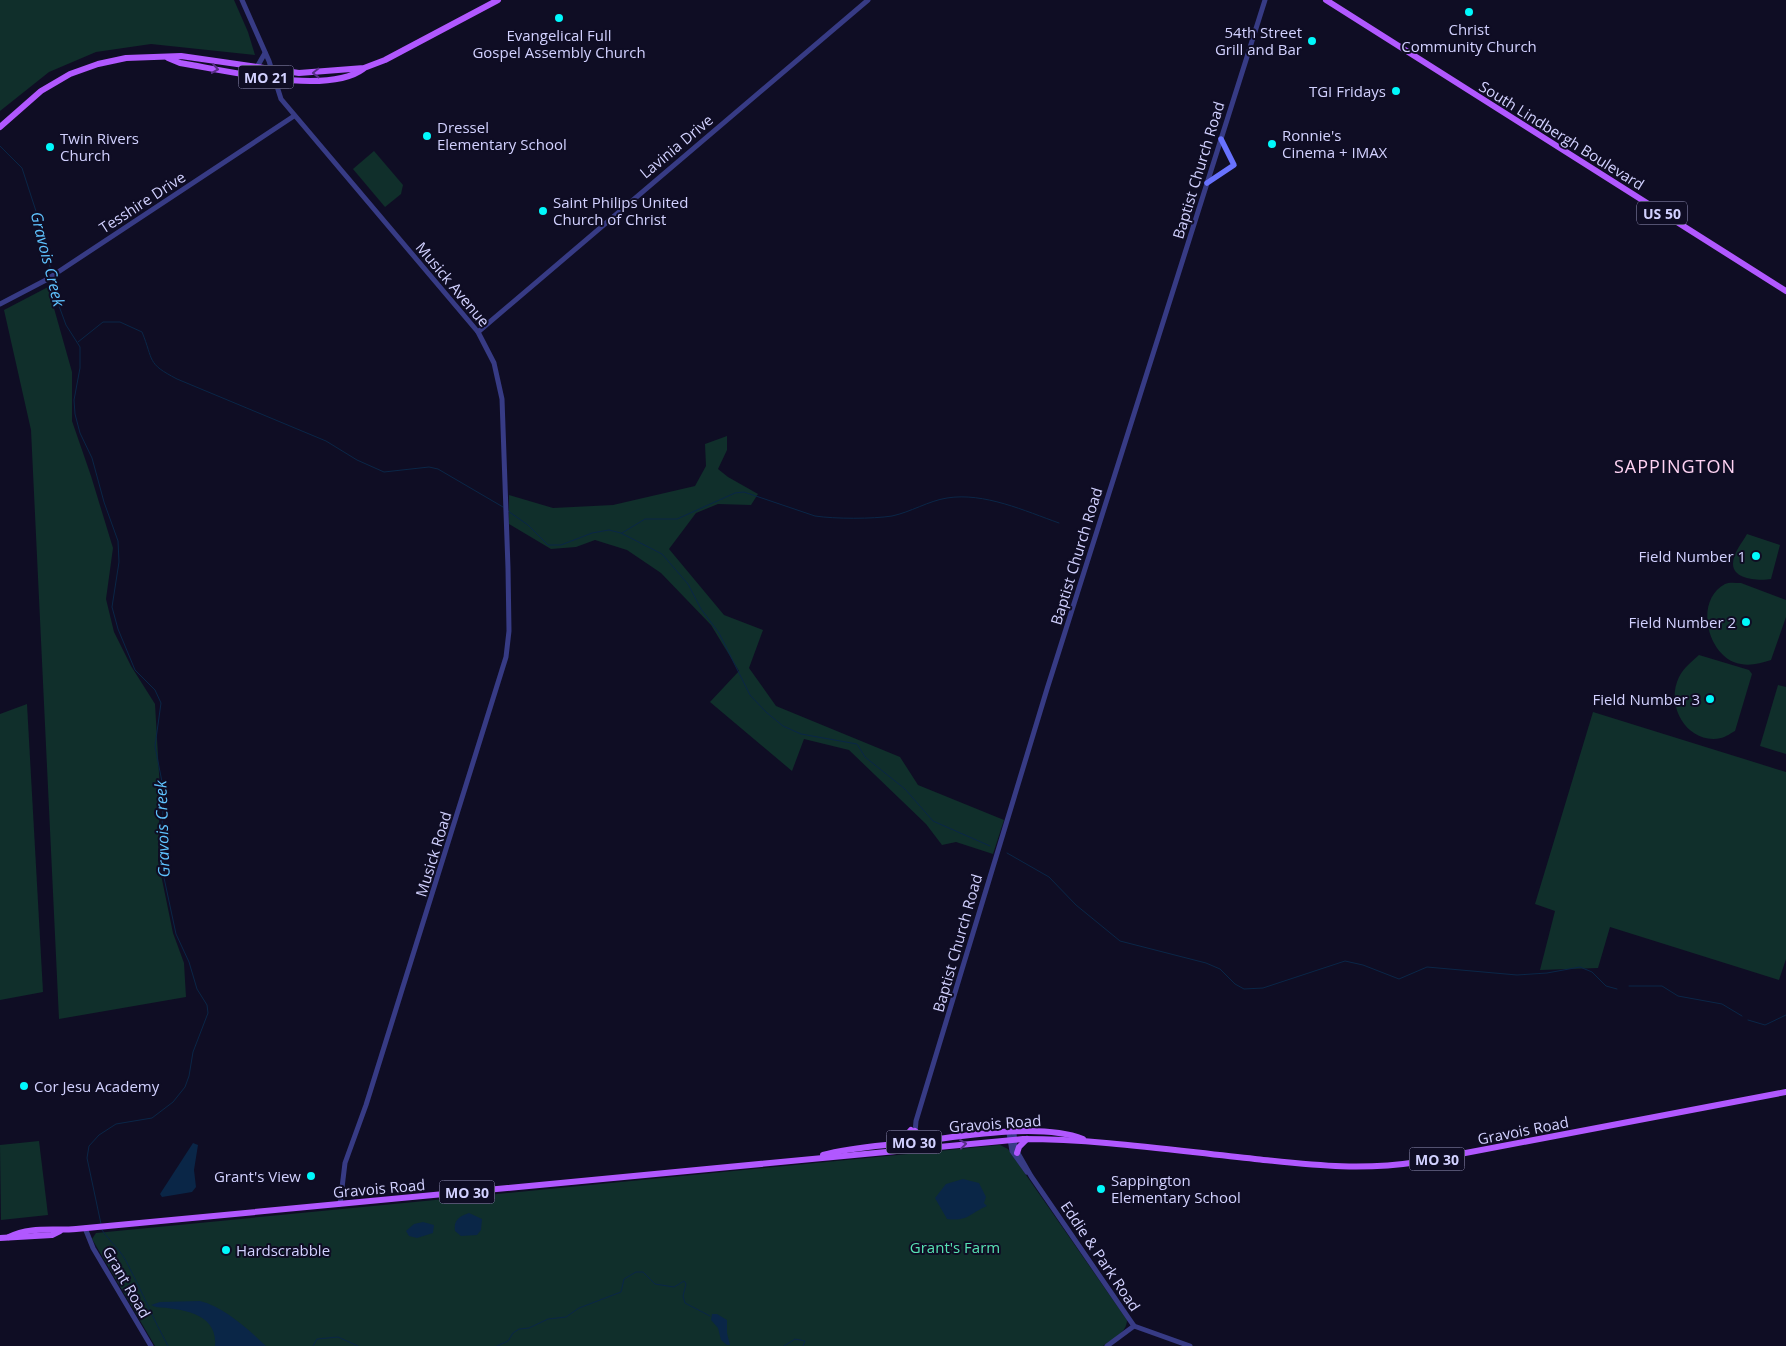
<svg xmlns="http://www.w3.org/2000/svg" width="1786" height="1346" font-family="'Open Sans',sans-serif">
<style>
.green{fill:#102f2b}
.water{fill:#0a2647}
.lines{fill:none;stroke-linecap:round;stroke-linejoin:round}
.stream{stroke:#0a2647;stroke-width:1}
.tertiary{stroke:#373b85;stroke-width:5}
.secondary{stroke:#6872ff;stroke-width:5.5}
.primary{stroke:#b158ff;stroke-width:6}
.oneway{stroke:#582f87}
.poi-dot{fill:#00f9fc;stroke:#0f0d24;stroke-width:2}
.labels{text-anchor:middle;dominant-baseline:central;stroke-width:4;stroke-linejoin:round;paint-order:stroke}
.shield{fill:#0f0d24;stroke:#9896bd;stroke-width:1}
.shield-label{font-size:14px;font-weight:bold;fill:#d2d1ff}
.poi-label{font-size:15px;fill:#d2d1ff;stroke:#0f0d24;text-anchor:start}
.street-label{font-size:15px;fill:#d2d1ff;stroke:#0f0d24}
.park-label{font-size:15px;fill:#58e3b4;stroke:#0f0d24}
.water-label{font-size:16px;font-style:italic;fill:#5fc3ff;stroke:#0f0d24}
.quarter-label{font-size:18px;letter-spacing:1px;fill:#ffd3f3;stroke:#0f0d24}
</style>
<rect width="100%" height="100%" fill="#0f0d24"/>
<g class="green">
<path d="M0,0H234L248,32L255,55L151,44L96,52L49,72L0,111Z"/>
<path d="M374,151L403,185L401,194L385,207L353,169Z"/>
<path d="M48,287L72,372V421L91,476L113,548L106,599L114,632L131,666L155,704L160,790L158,860L173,933L184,963L186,997L59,1019L31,430L4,310Z"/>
<path d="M727,436V450L718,469L728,477L758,494L751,505L718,504L696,513L669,549L724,615L763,630L749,668L776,706L900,757L918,785L1004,820L993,854L956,842L942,845L926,824L849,750L804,739L792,771L710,702L739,671L711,625L661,573L627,550L595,540L576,547L551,549L509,524V495L553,508L613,505L695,486L706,466L705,444Z"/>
<path d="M1747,534L1780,545L1771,579C1760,581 1733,580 1733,564C1733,553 1742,543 1747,534Z"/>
<path d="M1741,583L1786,600V617L1771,660C1761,663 1751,666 1741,664C1708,659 1693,601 1725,584C1729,582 1736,583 1741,583Z"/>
<path d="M1699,655L1749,670L1752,674L1735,731C1731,733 1726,737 1721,738C1690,745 1667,710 1677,682C1681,670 1690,663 1699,655Z"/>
<path d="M1778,685L1786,687V754L1760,746Z"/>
<path d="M27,704L43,992L0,1000V714Z"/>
<path d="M1593,712L1786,772V959L1779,980L1610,927L1598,968L1540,970L1555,911L1535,904Z"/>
<path d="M39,1141L48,1215L1,1220L0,1145Z"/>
<path d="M1000,1145L1008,1149L1127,1320C1127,1333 1112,1339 1103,1346H155L92,1239L96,1233Z"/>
</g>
<g class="water">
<path d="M193,1143L198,1145L194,1170L196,1187L192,1192L162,1197L160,1194Z"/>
<path d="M963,1179L979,1183L986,1197L984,1203L987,1206C970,1213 968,1222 947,1219L935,1198L946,1184Z"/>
<path d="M469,1213L482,1219L481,1230L477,1235L461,1236L455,1231C453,1220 460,1216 469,1213Z"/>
<path d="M423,1222L434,1225L433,1233L417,1238L409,1236L406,1231L414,1224Z"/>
<path d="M200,1301C224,1307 248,1329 266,1346H215C218,1313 182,1309 156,1307L151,1305L160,1302Z"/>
<path d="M712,1314H717L727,1320V1333L730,1345H727L721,1340L718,1328L711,1320Z"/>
</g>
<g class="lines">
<g class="stream">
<path d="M0,146L22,168L46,242L51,273"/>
<path d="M52,277L55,295L66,325L80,347V368L74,400L75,414L80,433L92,458L104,502L118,541L119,562L112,607L118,629L135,670L155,690L161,703L155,746L164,792L160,859L176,934L189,962L197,989L207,1005L208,1013L193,1052L189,1076L185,1087L173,1102L152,1118L116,1124L99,1135L89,1146L87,1158L101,1224"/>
<path d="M78,342L103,322H120L142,332C154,361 146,363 177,379L326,441L357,460L384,472L429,467L438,469L503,507"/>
<path d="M508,511L528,525L548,545H561L592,533L609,530L621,533L662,554L688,584L701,609L719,633L750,695L766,712L783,726L801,734L857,744L865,757L905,789L933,821L990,846"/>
<path d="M622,533L645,519H677L735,493L744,492L815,516C835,519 873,519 892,516C911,512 928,501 947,498C984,492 1025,511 1059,523"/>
<path d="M1007,853L1049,877L1076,905L1120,941L1206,963L1220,969L1235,984L1244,989L1263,988L1345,961L1363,965L1399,979L1427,967L1517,975L1547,973L1580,967L1592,972L1606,986L1617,989"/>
<path d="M1629,986H1662L1678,996L1722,1004L1742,1016"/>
<path d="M1748,1020L1765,1025L1786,1015"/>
<path d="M102,1230C110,1242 122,1251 128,1265C142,1291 153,1319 168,1346"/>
<path d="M313,1346L317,1339L338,1337L358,1346"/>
<path d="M497,1346L508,1341L513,1333L519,1329L529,1328L548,1319L566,1317L579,1308L621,1292L624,1279L636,1272H643L655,1284L674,1287L684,1281L686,1284L683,1296L685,1303L710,1316"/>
<path d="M784,1346L795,1339L805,1341L803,1346"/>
</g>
<g class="tertiary">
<path d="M242,0L269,61L281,99L478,332L494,363L502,399L508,568L509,631L506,657L366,1105L345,1163L340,1204"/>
<path d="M257,67L265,53"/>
<path d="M0,304L46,280L294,116"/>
<path d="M478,332L868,0"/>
<path d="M1014,1132L1015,1148L1031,1176L1134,1326L1190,1346"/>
<path d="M1009,1133L1012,1151L1027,1172"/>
<path d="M914,1144L916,1121L1047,689L1265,0"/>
<path d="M85,1228L93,1248L151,1346"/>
<path d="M1107,1346L1134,1326"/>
</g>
<path class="secondary" d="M1207,183L1234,165L1221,139"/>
<g class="primary">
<path d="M1326,0L1786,291"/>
<path d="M168,58L180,63C224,70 327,96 363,69"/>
<path d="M0,127L41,91L70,74L98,64L126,58L181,56L299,73L364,68L385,60L498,0"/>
<path d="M915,1131L926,1140"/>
<path d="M899,1144L911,1130"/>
<path d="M1017,1153L1019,1147L1027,1139"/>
<path d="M823,1155C852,1147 883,1146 913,1142C960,1137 1039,1122 1083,1139"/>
<path d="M9,1237C30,1226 54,1231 76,1229L1023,1139C1100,1139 1177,1151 1255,1159C1313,1165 1359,1171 1418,1162L1786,1092"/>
<path d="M0,1238L52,1235L60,1231"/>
</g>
</g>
<defs><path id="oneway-chevron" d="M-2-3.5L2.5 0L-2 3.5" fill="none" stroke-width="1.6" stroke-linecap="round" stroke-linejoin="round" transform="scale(1.25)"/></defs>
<g class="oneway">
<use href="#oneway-chevron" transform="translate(215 69) rotate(9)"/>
<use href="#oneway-chevron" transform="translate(316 73) rotate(179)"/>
<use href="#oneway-chevron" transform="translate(963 1144) rotate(-6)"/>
</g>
<g class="poi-dot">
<circle cx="1469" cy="12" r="5"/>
<circle cx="559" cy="18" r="5"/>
<circle cx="1312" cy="41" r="5"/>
<circle cx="1396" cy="91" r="5"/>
<circle cx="427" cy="136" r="5"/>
<circle cx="1272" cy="144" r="5"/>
<circle cx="50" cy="147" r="5"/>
<circle cx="543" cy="211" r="5"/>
<circle cx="1756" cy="556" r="5"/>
<circle cx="1746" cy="622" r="5"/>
<circle cx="1710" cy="699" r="5"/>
<circle cx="24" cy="1086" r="5"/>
<circle cx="311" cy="1176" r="5"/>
<circle cx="1101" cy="1189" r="5"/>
<circle cx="226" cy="1250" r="5"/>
</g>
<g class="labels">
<g class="shield">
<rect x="238.5" y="65.5" width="55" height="23" rx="4"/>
<rect x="1637" y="201.5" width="50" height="23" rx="4"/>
<rect x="886.5" y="1130.5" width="55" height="23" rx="4"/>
<rect x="1409.5" y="1147.5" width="55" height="23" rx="4"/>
<rect x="439.5" y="1180.5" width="55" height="23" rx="4"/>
</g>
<g class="shield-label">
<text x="266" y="77">MO 21</text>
<text x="1662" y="213">US 50</text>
<text x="914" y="1142">MO 30</text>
<text x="1437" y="1159">MO 30</text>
<text x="467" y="1192">MO 30</text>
</g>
<g class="poi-label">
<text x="1469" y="29" text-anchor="middle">Christ<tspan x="1469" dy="17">Community Church</tspan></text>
<text x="1302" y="32" text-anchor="end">54th Street<tspan x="1302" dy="17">Grill and Bar</tspan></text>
<text x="559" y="35" text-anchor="middle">Evangelical Full<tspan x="559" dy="17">Gospel Assembly Church</tspan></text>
<text x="1386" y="91" text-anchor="end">TGI Fridays</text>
<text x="437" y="127">Dressel<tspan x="437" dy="17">Elementary School</tspan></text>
<text x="1282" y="135">Ronnie's<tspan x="1282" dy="17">Cinema + IMAX</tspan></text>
<text x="60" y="138">Twin Rivers<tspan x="60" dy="17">Church</tspan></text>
<text x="553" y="202">Saint Philips United<tspan x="553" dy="17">Church of Christ</tspan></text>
<text x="1746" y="556" text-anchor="end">Field Number 1</text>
<text x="1736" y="622" text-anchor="end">Field Number 2</text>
<text x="1700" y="699" text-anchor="end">Field Number 3</text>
<text x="34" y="1086">Cor Jesu Academy</text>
<text x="301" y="1176" text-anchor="end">Grant's View</text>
<text x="1111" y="1180">Sappington<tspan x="1111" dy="17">Elementary School</tspan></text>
<text x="236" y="1250">Hardscrabble</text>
</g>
<g class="street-label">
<text transform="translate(1562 135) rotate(32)">South Lindbergh Boulevard</text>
<text transform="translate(676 146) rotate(-40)">Lavinia Drive</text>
<text transform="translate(1198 170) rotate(-73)">Baptist Church Road</text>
<text transform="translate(142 202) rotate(-33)">Tesshire Drive</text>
<text transform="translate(453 284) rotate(50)">Musick Avenue</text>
<text transform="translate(1076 556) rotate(-73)">Baptist Church Road</text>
<text transform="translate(433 854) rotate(-73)">Musick Road</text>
<text transform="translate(957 943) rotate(-74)">Baptist Church Road</text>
<text transform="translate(995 1123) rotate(-4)">Gravois Road</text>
<text transform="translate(1523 1130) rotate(-11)">Gravois Road</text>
<text transform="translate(379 1188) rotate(-5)">Gravois Road</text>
<text transform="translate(1101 1256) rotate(56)">Eddie &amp; Park Road</text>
<text transform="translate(127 1282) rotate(60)">Grant Road</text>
</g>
<g class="park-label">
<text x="955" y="1247">Grant's Farm</text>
</g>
<g class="water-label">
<text transform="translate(48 259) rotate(76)">Gravois Creek</text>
<text transform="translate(162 829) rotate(-92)">Gravois Creek</text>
</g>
<g class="quarter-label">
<text x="1675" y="466">SAPPINGTON</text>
</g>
</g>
</svg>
